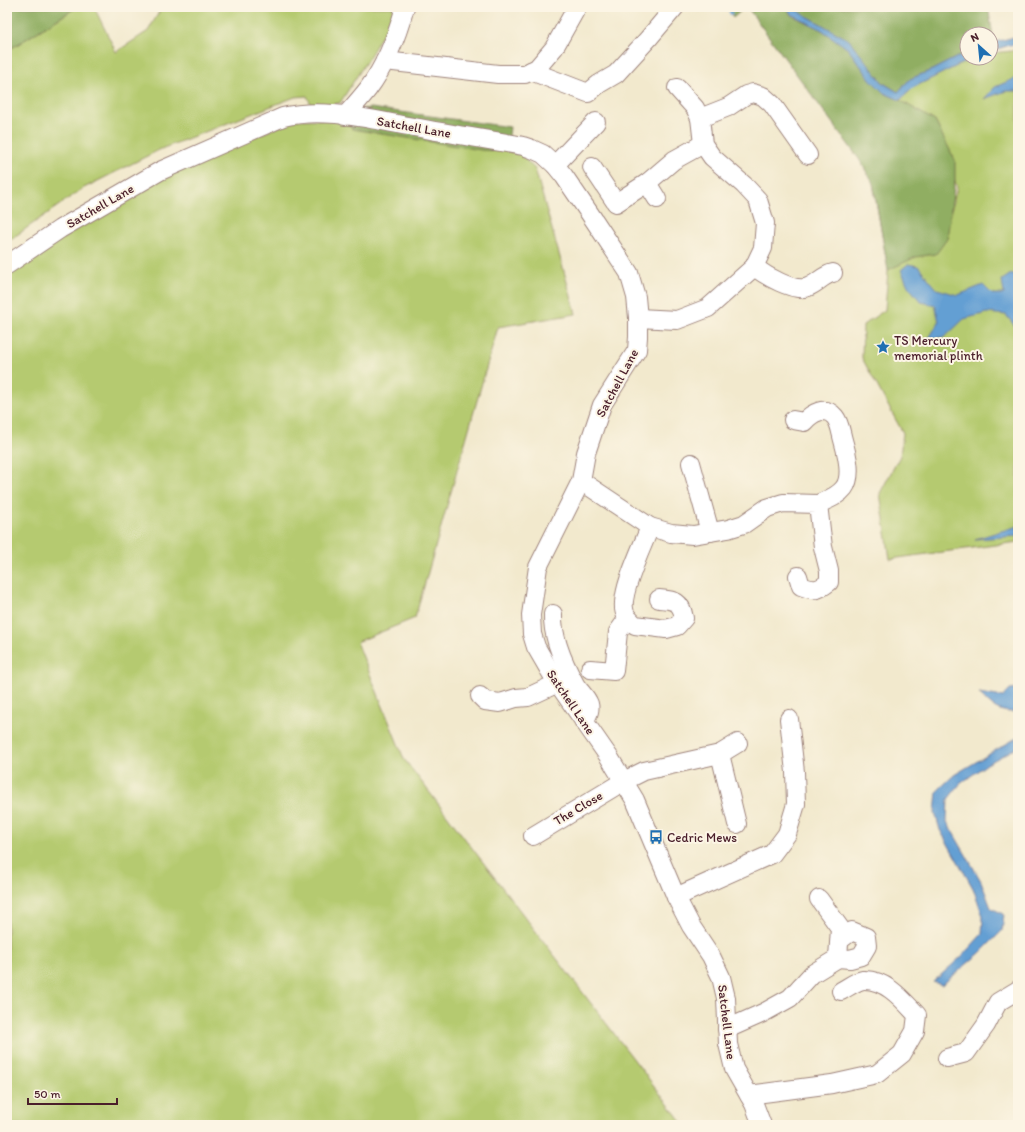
<svg xmlns="http://www.w3.org/2000/svg" width="1025" height="1132" font-family="Itim,sans-serif">
<style>
.green{fill:#b5ca6f;stroke:#80744d}
.forest{fill:#90ae62;stroke:#6d6646}
.water{fill:#639fd3;stroke:#565f7f}
.lines{fill:none;stroke-linecap:round;stroke-linejoin:round}
.stream{stroke:#639fd3;stroke-width:3.5}
.minor-casing{stroke:#9e847c;stroke-width:20}
.minor{stroke:#fff;stroke-width:18}
.labels{text-anchor:middle;dominant-baseline:central;stroke-width:4;stroke-linejoin:round;paint-order:stroke}
.street-label{font-size:13px;fill:#4a1f2b;stroke:#fcf5e5}
.poi-label{font-size:13px;fill:#4a1f2b;stroke:#fcf5e5;text-anchor:start}
</style>
<rect width="100%" height="100%" fill="#fcf5e5"/>
<filter id="ink" filterUnits="userSpaceOnUse"><feTurbulence type="fractalNoise" baseFrequency=".025" numOctaves="2"/><feDisplacementMap in="SourceGraphic" scale="8" xChannelSelector="R" yChannelSelector="G"/><feConvolveMatrix kernelMatrix="1 2 1 2 8 2 1 2 1" color-interpolation-filters="sRGB"/></filter>
<filter id="wash" filterUnits="userSpaceOnUse"><feTurbulence type="fractalNoise" baseFrequency=".012" numOctaves="4" result="noise"/><feDisplacementMap in="SourceGraphic" scale="16" xChannelSelector="R" yChannelSelector="G"/><feGaussianBlur stdDeviation="0.9" result="paint"/><feColorMatrix in="noise" values="0 0 0 0 0 0 0 0 0 0 0 0 0 0 0 0 0 1.4 0 .05"/><feComposite in="paint" operator="in"/></filter>
<g filter="url(#wash)">
<rect width="100%" height="100%" fill="#f2e9cd"/>
<g class="green">
<path d="M77,7H94L116,52L148,31L162,7H394L393,16L371,54L340,103L312,107L307,96L295,97L161,149L82,189L7,242V51Z"/>
<path d="M1018,46V542L890,559L880,493L900,456L903,433L862,358L863,325L885,310L888,270L873,183L943,244L957,187L935,121L881,104L900,100L914,87L973,58H991V53L1012,51Z"/>
<path d="M324,119L512,146L535,169L576,314L498,327L415,618L357,642L404,759L684,1125H7V270L165,174L295,120Z"/>
</g>
<g class="forest">
<path d="M7,7H77L7,51Z"/>
<path d="M729,7H745L733,18Z"/>
<path d="M747,7H787L791,15L822,30L848,49L871,80L884,93L900,100L935,121L955,160V180L947,239L936,254L916,257L888,270L873,183L859,159Z"/>
<path d="M791,7H988L994,41L991,43V34H967V52L932,70L910,79L898,92L883,83L849,40Z"/>
<path d="M371,108L510,127L508,144C500,151 491,151 481,150L352,129L346,123L363,109Z"/>
</g>
<g class="water">
<path d="M787,7H791L849,40L883,83L898,92L910,79L932,70L967,52V58H973L914,87L900,100L884,93L871,80L848,49L822,30L791,14Z"/>
<path d="M1018,36V45H1010L991,51V43Z"/>
<path d="M1018,77V91H1006L984,99L995,87Z"/>
<path d="M908,264L918,266L937,289L958,295L983,285L992,294H1004L1002,280L1011,274H1018V330L1006,315L987,313L964,319L945,337L929,338L939,322L935,305L921,302L908,286L901,270Z"/>
<path d="M1018,526V536L975,539Z"/>
<path d="M1018,688V712C998,713 992,707 979,693L1003,697L1010,689Z"/>
<path d="M1018,737V747L987,764L960,784L948,799L947,822L981,881L991,908L1004,914L1002,931L980,953L942,985L933,982L961,957L982,934L983,916L973,888L940,830L935,813L937,791L954,775Z"/>
</g>
<g class="lines">
<path class="stream" d="M729,7L731,13"/>
</g>
</g>
<g filter="url(#ink)">
<g class="lines">
<defs>
<g id="minor">
<path d="M385,61L498,74H525L537,68L554,48L577,7"/>
<path d="M531,71L588,93L599,84L616,74L648,39L675,7"/>
<path d="M345,116C353,107 361,98 368,89C386,65 397,36 405,7"/>
<path d="M700,118L728,107L746,95L753,93L763,96L772,104L808,155"/>
<path d="M555,165L596,122"/>
<path d="M592,167L616,203L647,183L674,160L703,144"/>
<path d="M647,183L657,199"/>
<path d="M7,265L60,229L160,171L283,117C322,107 369,119 408,126C446,133 484,139 523,146L532,149L543,154L555,165L564,176L590,214L629,273L636,297L638,318V337L637,350L602,405L586,453L581,481L538,567L531,615L532,634L536,647L554,678L609,757L635,800L676,897L691,926L711,956L721,977L726,998L728,1044L734,1069L754,1104L762,1125"/>
<path d="M754,267C765,275 794,293 808,287C818,283 823,275 833,273"/>
<path d="M638,318L677,320L708,308L754,267L763,248L765,223L758,200L744,185L712,157L703,144L700,118L695,108L677,88"/>
<path d="M793,420L804,422C812,413 825,405 835,417C840,423 841,433 843,440C847,454 853,476 844,488C837,497 827,500 818,504"/>
<path d="M691,463L710,532"/>
<path d="M581,481L650,527L671,533L693,535L728,529L744,524L767,508L783,503L818,504L823,547L829,571V582C818,591 814,591 801,586L798,576"/>
<path d="M650,527C643,545 618,596 625,613C627,618 632,622 635,625L666,629L677,626L684,618C681,601 675,600 659,599"/>
<path d="M553,614C552,637 564,664 575,684C579,691 586,696 589,704C591,711 587,716 584,722"/>
<path d="M590,669L614,671L618,632L628,618"/>
<path d="M480,696L485,701L500,703L516,698L528,697L558,683"/>
<path d="M720,754L737,824"/>
<path d="M533,836L624,781L644,771L720,754L738,743"/>
<path d="M676,897L772,854L787,834L796,804L795,772L789,719"/>
<path d="M838,958L850,959L861,956L867,946L866,937L852,931L840,940"/>
<path d="M727,1029L763,1013L790,998L812,974L838,958L840,928L819,899"/>
<path d="M947,1058L966,1053L986,1025L998,1002L1018,990"/>
<path d="M749,1095L832,1084L877,1074L902,1054L915,1031L917,1015C903,1000 886,979 863,980C856,981 847,988 841,991"/>
</g>
</defs>
<use href="#minor" class="minor-casing"/>
<use href="#minor" class="minor"/>
</g>
</g>
<defs>
<symbol id="sight-bare" viewBox="-9 -9 18 18"><path d="M0-6L1.8-2.2L6-1.7L2.9 1.2L3.7 5.4L0 3.3L-3.7 5.4L-2.9 1.2L-6-1.7L-1.8-2.2Z" fill="#1f6fb2" stroke="#fcf5e5" stroke-width="2.5" paint-order="stroke"/></symbol>
<symbol id="bus-bare" viewBox="-9 -9 18 18"><path d="M-5-6H5V4H4V6H2V4H-2V6H-4V4H-5ZM-3.5-4V0h7V-4ZM-3.5 1.2v1.5H-2V1.2ZM2 1.2v1.5H3.5V1.2Z" fill="#1f6fb2" stroke="#fcf5e5" stroke-width="2.5" paint-order="stroke"/></symbol>
</defs>
<g fill-rule="evenodd">
<use href="#sight-bare" x="873" y="337" width="20" height="20"/>
<use href="#bus-bare" x="646" y="827" width="20" height="20"/>
</g>
<g class="labels">
<g class="street-label">
<text transform="translate(414 127) rotate(10)">Satchell Lane</text>
<text transform="translate(100 206) rotate(-30)">Satchell Lane</text>
<text transform="translate(617 383) rotate(-62)">Satchell Lane</text>
<text transform="translate(571 702) rotate(56)">Satchell Lane</text>
<text transform="translate(578 808) rotate(-31)">The Close</text>
<text transform="translate(727 1022) rotate(83)">Satchell Lane</text>
</g>
<g class="poi-label">
<text x="894" y="340">TS Mercury<tspan x="894" dy="15">memorial plinth</tspan></text>
<text x="667" y="837">Cedric Mews</text>
</g>
</g>
<rect width="1025" height="1132" fill="none" stroke="#fcf5e5" stroke-width="24"/>
<g transform="translate(979 46) rotate(333)"><circle r="19" fill="#fcf5e5" stroke="#b59f9b"/>
<path d="M0-3L7 15L0 10L-7 15Z" fill="#1f6fb2"/>
<text y="-6" font-size="11" font-weight="bold" text-anchor="middle" fill="#4a1f2b">N</text>
</g>
<path d="M28 1098v6h89v-6" fill="none" stroke="#4a1f2b" stroke-width="2"/>
<text x="34" y="1098" font-size="12" fill="#4a1f2b" stroke="#fcf5e5" stroke-width="3" paint-order="stroke">50 m</text>
</svg>
